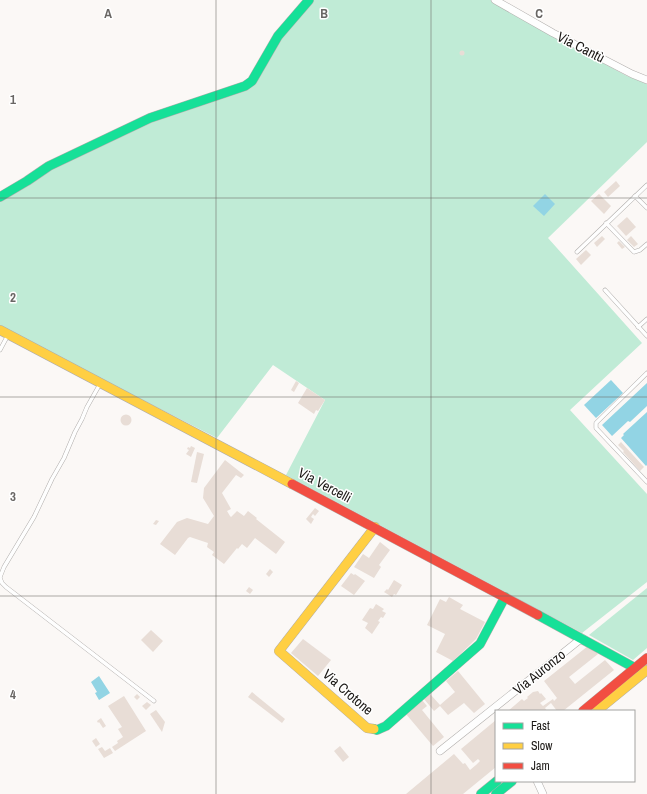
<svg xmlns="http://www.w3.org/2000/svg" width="647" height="794" font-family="'Archivo Narrow',sans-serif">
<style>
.green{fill:#c0ebd6}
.water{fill:#92d4e4}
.building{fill:#e8ddd6}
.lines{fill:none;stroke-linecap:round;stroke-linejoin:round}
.lane-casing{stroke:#b0adab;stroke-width:4.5}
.street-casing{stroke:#b0adab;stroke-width:8}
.fast-casing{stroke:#b0adab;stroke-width:10}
.slow-casing{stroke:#b0adab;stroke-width:10}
.jam-casing{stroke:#b0adab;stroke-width:10}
.lane{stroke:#fefefe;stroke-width:3.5}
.street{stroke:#fefefe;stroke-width:7}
.fast{stroke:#16e098;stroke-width:9}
.slow{stroke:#ffcf43;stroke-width:9}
.jam{stroke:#f24e42;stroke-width:9}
.grid{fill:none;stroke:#696664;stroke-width:1;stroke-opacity:0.55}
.labels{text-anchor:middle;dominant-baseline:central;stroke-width:3;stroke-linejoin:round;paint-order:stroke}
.street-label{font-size:14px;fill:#1b1815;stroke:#fff}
.grid-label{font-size:13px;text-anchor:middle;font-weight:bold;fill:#696664;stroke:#fff;stroke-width:3;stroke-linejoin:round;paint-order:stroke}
</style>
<rect width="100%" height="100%" fill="#fbf8f6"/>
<g class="green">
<path d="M313,0H491L543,31L627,76L647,84V142L548,238L642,343L570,410L647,494V582L582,633L286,475L325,400L273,365L217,438L0,327V200L50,170L174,112L251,87L265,64L273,54L279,41Z"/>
<path d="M647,588V648L633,660L589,635Z"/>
</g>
<g class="water">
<path d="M545,194L555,204L544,216L533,206Z"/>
<path d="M611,380L623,393L596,418L584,405Z"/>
<path d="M647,383V406L630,422L628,421L612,436L602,425Z"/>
<path d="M647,412V465L646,466L621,438L624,435L623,434Z"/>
<path d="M99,676L110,693L99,700L95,693L97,692L91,682Z"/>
</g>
<g class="building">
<circle cx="462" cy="53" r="2.5"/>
<path d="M616,181L620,186L608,197L604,192Z"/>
<path d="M599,194L611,206L604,214L591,201Z"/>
<path d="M627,217L636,227L626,236L617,226Z"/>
<path d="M602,236L605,239L597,247L594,243Z"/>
<path d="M631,236L638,244L634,247L627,240Z"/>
<path d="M619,241L625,247L622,249L617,243Z"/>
<path d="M586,250L591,255L581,265L576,259Z"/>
<path d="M296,381L299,383L294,392L291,390Z"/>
<path d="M307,388L325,400L318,411L316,410L314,414L298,403Z"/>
<circle cx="126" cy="420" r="5.5"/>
<path d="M621,442L644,467L640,471L623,452L624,451L618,445Z"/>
<path d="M191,446L195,448L191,457L186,454L189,450L187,449L188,447L190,448Z"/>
<path d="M197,452L204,454L197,483L191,482Z"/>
<path d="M225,460L244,475L241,478L236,475L222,493L231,509L227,511L230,516L231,517L237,511L244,516L248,511L257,518L256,519L285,542L276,554L255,538L247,548L242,544L238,549L237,548L224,564L212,555L214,552L207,547L208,543L190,537L188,538L175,555L160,544L177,522L187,518L208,524L214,516L203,498L204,488Z"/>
<path d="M315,508L319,511L315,516L313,514L311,517L314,519L311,524L306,519Z"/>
<path d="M156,520L159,521L156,525L153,524Z"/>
<path d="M380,542L390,550L379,565L381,567L374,578L354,567L363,554L369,558Z"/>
<path d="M270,569L273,572L269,577L266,574Z"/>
<path d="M351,573L354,575L355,574L365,581L354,595L341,586Z"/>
<path d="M394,580L402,585L396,595L394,594L392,597L384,592L387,589L388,590Z"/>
<path d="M249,587L253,590L250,594L246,591Z"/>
<path d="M449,597L463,605L460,609L485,622L476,639L453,661L436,652L445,634L427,625L440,599L446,602Z"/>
<path d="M376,604L384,609L382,611L386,613L383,618L381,617L378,621L380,622L372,634L365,628L368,623L362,620L370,608L373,609Z"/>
<path d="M151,630L163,641L153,652L141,640Z"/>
<path d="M303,639L331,660L318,676L291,653Z"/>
<path d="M588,646L598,654L569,677L575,684L605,660L614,670L563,711H557L551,703L545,708L547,711H508L522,699L524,701L528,698L527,697L533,692L538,691L540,694L541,693L546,699L540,703L543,706L553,699L554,701L557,698L544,681Z"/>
<path d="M458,671L485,704L474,713L464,703L448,715L440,706L434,711L424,699L430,694L440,705L455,692L446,681Z"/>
<path d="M252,692L285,719L282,723L248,697Z"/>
<path d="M137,694L140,697L137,700L134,697Z"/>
<path d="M124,696L146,731L115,751L112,747L118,743L117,741L123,737L118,729L122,727L108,706Z"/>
<path d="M422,700L427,706L422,710L444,737L433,746L406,714Z"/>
<path d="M147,702L151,705L146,710L142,706Z"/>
<path d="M156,710L165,722L162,732L150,714Z"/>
<path d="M101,718L106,726L103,728L99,722L98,723L97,721Z"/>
<path d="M496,720V767L463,794H406L454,754L463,764L465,763L470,770L476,765L480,761L478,759L473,763L461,749Z"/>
<path d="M96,738L100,744L96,747L92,741Z"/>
<path d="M340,746L349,757L343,762L334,751Z"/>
<path d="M102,747L105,751L110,748L113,753L104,758L98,749Z"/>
</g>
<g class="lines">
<defs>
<g id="lane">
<path d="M635,196L647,208"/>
<path d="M606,223L634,252L640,250L647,244"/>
<path d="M577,252L647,185"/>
<path d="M605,290L647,336"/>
<path d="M638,327L647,319"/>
<path d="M0,350L8,335"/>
<path d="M647,373L596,423V428L647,482"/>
<path d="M0,577L4,567L34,517L52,479L64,458L75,432L82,419L87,407L100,384"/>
<path d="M0,578L2,583L6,587L154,701"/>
</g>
<g id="street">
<path d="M495,0L553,33L632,74L647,80"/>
<path d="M440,751L582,638"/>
<path d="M537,781L543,794"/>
</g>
<g id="fast">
<path d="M0,197L27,181L49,166L150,118L245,86L252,81L278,36L309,0"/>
<path d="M538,615L635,668"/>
<path d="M374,729L377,730L386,726L480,644L505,597"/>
<path d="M481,794L497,781"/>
<path d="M496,794L512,781"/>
</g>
<g id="slow">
<path d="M0,330L292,484"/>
<path d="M597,711L647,670"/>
<path d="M374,729L367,728L279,651L375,527"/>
</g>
<g id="jam">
<path d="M292,484L538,615"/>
<path d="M583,711L647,658"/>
</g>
</defs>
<use href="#lane" class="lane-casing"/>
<use href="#street" class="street-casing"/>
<use href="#fast" class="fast-casing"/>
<use href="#slow" class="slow-casing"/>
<use href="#jam" class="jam-casing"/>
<use href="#lane" class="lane"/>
<use href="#street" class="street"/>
<use href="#fast" class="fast"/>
<use href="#slow" class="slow"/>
<use href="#jam" class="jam"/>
</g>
<path class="grid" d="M216,0V794M431,0V794M0,198H647M0,397H647M0,596H647"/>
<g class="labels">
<g class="street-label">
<text transform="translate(581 47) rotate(27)">Via Cantù</text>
<text transform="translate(325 485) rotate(28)">Via Vercelli</text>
<text transform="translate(539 672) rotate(-39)">Via Auronzo</text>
<text transform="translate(348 692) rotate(41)">Via Crotone</text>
</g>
</g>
<g class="grid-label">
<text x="108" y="18">A</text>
<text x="324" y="18">B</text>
<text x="539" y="18">C</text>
<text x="13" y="104">1</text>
<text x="13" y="302">2</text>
<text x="13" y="501">3</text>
<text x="13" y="699">4</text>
</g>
<rect x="495" y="710" width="140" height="72" fill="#ffffff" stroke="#a4a3a1"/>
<rect x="503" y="723" width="20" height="6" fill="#16e098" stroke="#a4a3a1"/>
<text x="531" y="730" font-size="12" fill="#1b1815">Fast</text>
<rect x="503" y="743" width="20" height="6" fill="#ffcf43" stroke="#a4a3a1"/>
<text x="531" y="750" font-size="12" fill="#1b1815">Slow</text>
<rect x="503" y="763" width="20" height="6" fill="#f24e42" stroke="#a4a3a1"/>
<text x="531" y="770" font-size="12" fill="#1b1815">Jam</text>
</svg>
